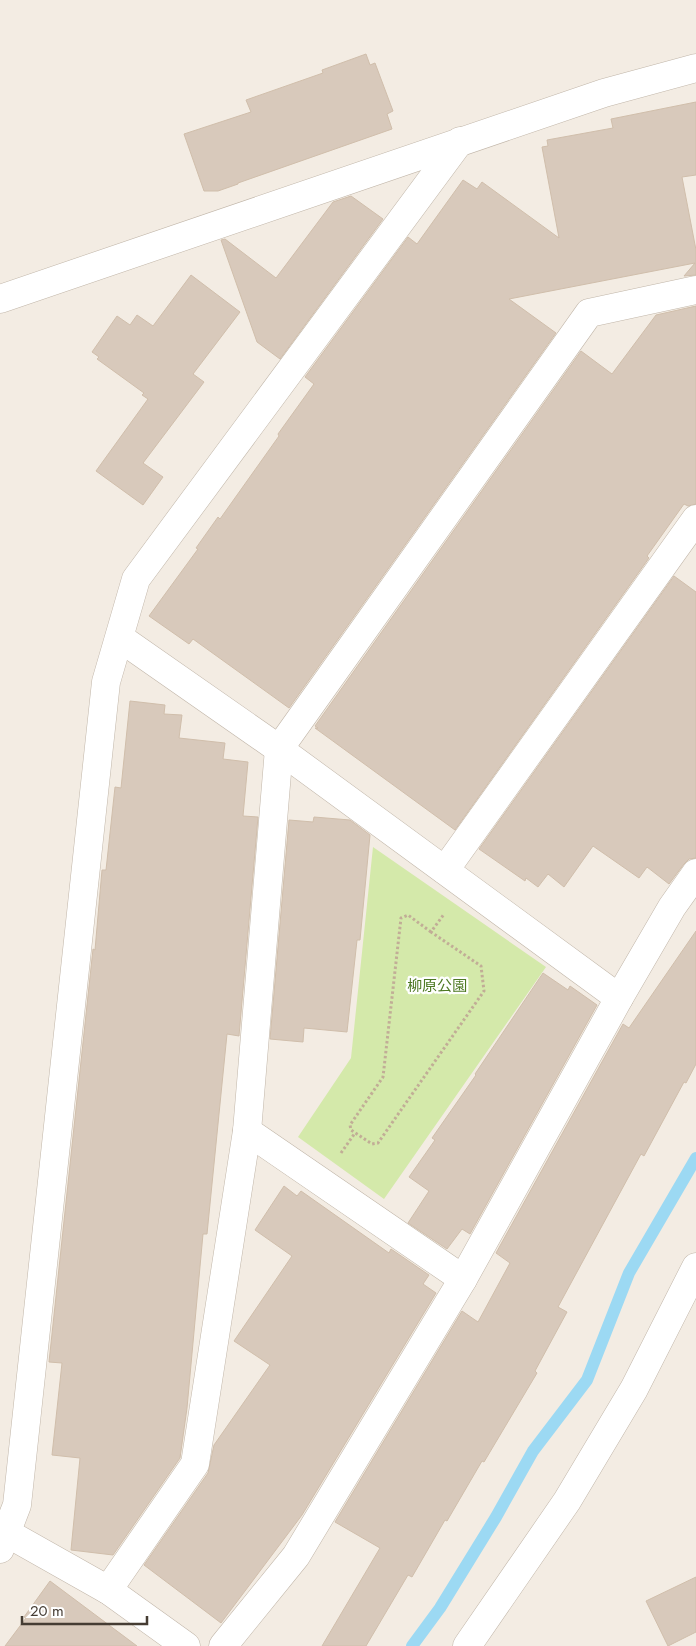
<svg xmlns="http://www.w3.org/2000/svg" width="696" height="1646" font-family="Jost,'Noto Sans JP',sans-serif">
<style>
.green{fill:#d4e9aa}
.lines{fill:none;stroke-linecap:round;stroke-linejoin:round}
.stream{stroke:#9cd9f3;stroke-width:12}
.building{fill:#d8c9bb;stroke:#d0beab}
.minor-casing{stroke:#c1b6a9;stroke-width:29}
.path{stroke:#c1ad96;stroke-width:3;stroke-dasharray:2.5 2.5;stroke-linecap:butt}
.minor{stroke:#fff;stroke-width:28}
.labels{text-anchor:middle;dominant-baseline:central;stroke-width:4.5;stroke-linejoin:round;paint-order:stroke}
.park-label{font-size:15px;fill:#4e7924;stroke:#fff}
</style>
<rect width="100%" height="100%" fill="#f3ece3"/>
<path class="green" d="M373,847L546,967L384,1199L298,1137L351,1058Z"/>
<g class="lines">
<path class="stream" d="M412,1646L440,1608L496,1517L533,1451L587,1380L629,1273L696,1158"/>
</g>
<g class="building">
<path d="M366,54L370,65L375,63L393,111L387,114L392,129L238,183V184L218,191H204L184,134L251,112L246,100L323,73L322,70Z"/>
<path d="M696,102V175L682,177L696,250V275L684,276L695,263L509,299L556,333L289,708L193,639L189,644L149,616L198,549L196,548L218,517L220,519L279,436L278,434L314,384L305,377L408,237L417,244L463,180L477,189L482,182L559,238L542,147L548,146L547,140L613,128L611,119Z"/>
<path d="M351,196L383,219L280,359L257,342L221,240L225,239L276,278L333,202Z"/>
<path d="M191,275L240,312L193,374L204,382L143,463L163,477L143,505L96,471L148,399L142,395L144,393L97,359L99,357L92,352L117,316L130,325L137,315L153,326Z"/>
<path d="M696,306V504L688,506L684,504L647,556L649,558L455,830L315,728H318L315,726L581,351L612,374L656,315Z"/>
<path d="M674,576L696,592V858L689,859L684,864L669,884L647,867L639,878L593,846L564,887L548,874L538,887L526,878L525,881L479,849Z"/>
<path d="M130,701L165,705L164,714L182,715L179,738L225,743L223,759L248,762L243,816L258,817L239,1036L227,1034L207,1234H203L187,1408L180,1458L113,1555L71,1550L80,1458L52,1455L62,1363L49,1362L93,949L95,950L102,870H106L115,787L121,788Z"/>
<path d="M314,817L350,820L370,835L360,940H357L347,1032L304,1028L303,1042L270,1039L289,820L313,822Z"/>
<path d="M696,931V1064L686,1083L684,1082L644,1156L641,1154L558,1307L567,1312L535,1371L537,1373L484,1462L482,1461L447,1521L445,1520L412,1577L408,1575L366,1646H322L380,1548L335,1522L462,1311L478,1322L510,1263L496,1253L623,1024L629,1028Z"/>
<path d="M543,973L568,990L570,986L597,1005L470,1234L462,1229L447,1249L408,1223L429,1191L409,1177L435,1140L432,1138L476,1075L475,1074Z"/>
<path d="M284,1186L297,1196L301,1191L389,1253L391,1249L429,1275L423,1284L436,1293L302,1515L221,1623L144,1565L208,1473L214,1445L270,1365L234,1341L292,1256L255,1230Z"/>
<path d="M696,1577V1632L668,1646L646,1601Z"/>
<path d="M50,1581L137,1646H5L26,1618L24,1617Z"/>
</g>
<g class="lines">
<defs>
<g id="minor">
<path d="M0,299L604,93L696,68"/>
<path d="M120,638L279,749L619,998"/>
<path d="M445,870L696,519"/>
<path d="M247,1131L463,1279"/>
<path d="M7,1533L108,1590L186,1646"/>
<path d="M0,1549L17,1505L106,682L136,579L460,141"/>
<path d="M108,1590L195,1464L247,1131L279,749L589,313L696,290"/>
<path d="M223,1646L296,1556L463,1279L619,998L672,907L696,873"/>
<path d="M467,1646L567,1501L634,1389L696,1267"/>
</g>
</defs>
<use href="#minor" class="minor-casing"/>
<g class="path">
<path d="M431,932L408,915L401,918L383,1077L350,1125L351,1130L372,1144L378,1143L484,991L481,966L431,932L444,914"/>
<path d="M341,1153L355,1133"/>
</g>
<use href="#minor" class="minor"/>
</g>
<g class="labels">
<g class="park-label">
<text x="437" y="986">柳原公園</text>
</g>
</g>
<path d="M22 1616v8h125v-8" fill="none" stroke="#453c33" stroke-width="2.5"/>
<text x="30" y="1616" font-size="15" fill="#453c33" stroke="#ffffff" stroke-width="4" paint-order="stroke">20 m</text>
</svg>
